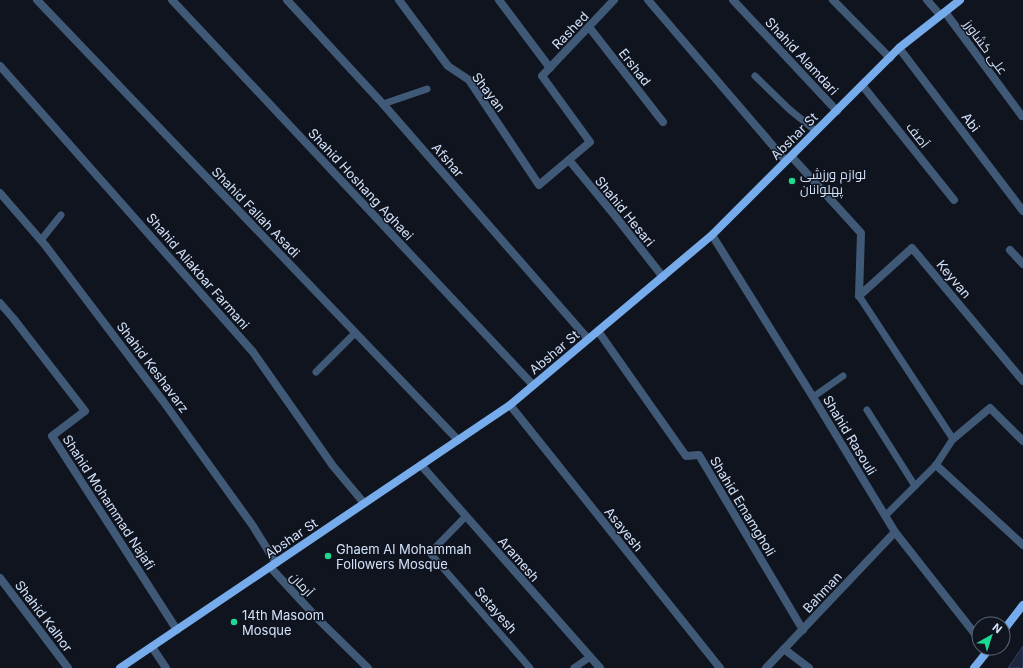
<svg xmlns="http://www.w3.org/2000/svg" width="1023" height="668" font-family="Inter,Cairo,sans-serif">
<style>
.building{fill:#1e263d;stroke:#334166}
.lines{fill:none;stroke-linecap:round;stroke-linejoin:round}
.lane{stroke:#405977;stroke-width:7}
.street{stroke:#405977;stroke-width:8}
.secondary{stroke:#76acec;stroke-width:8}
.poi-dot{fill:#1dda92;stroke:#0f141e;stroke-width:1.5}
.labels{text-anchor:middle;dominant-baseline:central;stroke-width:3;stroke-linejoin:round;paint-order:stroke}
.street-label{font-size:13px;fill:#d2e1f9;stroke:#0f141e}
.poi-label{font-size:13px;fill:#d2e1f9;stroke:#0f141e;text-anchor:start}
</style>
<rect width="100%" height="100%" fill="#0f141e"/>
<path class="building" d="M1023,646V668H1008Z"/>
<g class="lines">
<g class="lane">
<path d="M755,76L790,110L816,131"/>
<path d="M383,104L427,89"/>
<path d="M41,240L61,215"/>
<path d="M859,296L953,439L936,465L885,516"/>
<path d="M316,372L355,333"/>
<path d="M813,397L843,376"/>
<path d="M867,410L915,486"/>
<path d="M466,516L430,553L530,668"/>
<path d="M574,668L590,657"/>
</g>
<g class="street">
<path d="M37,0L458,440"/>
<path d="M172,0L533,385"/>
<path d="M287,0L383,104L588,339"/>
<path d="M399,0L448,66L469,80L539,185L590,142L542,76L614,0"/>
<path d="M499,0L550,68"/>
<path d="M648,0L786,161"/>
<path d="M733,0L837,111"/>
<path d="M833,0L890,58"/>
<path d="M927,0L940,15"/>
<path d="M945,12L1022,116"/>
<path d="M589,27L663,122"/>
<path d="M899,48L1023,211"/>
<path d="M0,66L253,352L333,466L364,503"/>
<path d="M862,85L954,200"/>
<path d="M791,156L861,233L859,296"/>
<path d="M569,160L616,217L663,277"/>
<path d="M0,193L45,245L163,401L253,526L276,563"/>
<path d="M712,235L813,397L895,532L979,639"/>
<path d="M1010,250L1023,264"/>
<path d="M859,296L912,248L1023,381"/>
<path d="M0,303L13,318L85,411L52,436L177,630"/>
<path d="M598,331L686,456L699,455L803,630"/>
<path d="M510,405L720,668"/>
<path d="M953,439L990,408L1023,441"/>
<path d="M421,465L600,668"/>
<path d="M936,465L1023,545"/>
<path d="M270,567L318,619L368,668"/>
<path d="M0,578L68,668"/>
<path d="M152,647L166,668"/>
<path d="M784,649L809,668"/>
<path d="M766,668L895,532"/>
</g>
<g class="secondary">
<path d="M1003,631L1023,605"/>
<path d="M120,668L510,405L712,235L899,48L960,0"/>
<path d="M974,668L990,648"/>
</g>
</g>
<g class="poi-dot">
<circle cx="792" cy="181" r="4"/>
<circle cx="328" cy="556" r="4"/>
<circle cx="234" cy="622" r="4"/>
</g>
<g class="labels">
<g class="street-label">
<text transform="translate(570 30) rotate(-46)">Rashed</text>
<text transform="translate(986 47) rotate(54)">علی کشاورز</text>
<text transform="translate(802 56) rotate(47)">Shahid Alamdari</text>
<text transform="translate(635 67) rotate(52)">Ershad</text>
<text transform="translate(489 92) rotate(53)">Shayan</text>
<text transform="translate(971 122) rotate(53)">Abi</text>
<text transform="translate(918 135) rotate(52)">آصف</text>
<text transform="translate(794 136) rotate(-45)">Abshar St</text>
<text transform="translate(448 160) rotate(49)">Afshar</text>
<text transform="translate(361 184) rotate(47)">Shahid Hoshang Aghaei</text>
<text transform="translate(625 211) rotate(51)">Shahid Hesari</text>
<text transform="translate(256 212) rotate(46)">Shahid Fallah Asadi</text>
<text transform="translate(198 271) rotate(49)">Shahid Aliakbar Farmani</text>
<text transform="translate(954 279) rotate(50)">Keyvan</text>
<text transform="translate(554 352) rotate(-40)">Abshar St</text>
<text transform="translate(153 367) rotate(53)">Shahid Keshavarz</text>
<text transform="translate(850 435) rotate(59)">Shahid Rasouli</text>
<text transform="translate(109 502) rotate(57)">Shahid Mohammad Najafi</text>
<text transform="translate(743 506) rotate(59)">Shahid Emamgholi</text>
<text transform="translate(624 529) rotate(51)">Asayesh</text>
<text transform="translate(291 538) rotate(-34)">Abshar St</text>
<text transform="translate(519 559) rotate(49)">Aramesh</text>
<text transform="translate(302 584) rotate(47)">آرمان</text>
<text transform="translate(822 592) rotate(-47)">Bahman</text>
<text transform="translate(496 610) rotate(49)">Setayesh</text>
<text transform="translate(44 616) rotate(53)">Shahid Kalhor</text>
</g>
<g class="poi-label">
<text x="800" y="174">لوازم ورزشی<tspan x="800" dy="15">پهلوانان</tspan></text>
<text x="336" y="549">Ghaem Al Mohammah<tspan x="336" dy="15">Followers Mosque</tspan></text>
<text x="242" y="615">14th Masoom<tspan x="242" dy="15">Mosque</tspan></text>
</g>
</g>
<g transform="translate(991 636) rotate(39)"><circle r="19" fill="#0f141e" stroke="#5d6676"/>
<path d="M0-3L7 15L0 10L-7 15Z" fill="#1dda92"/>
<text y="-6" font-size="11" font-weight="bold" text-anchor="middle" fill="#d2e1f9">N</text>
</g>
</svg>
